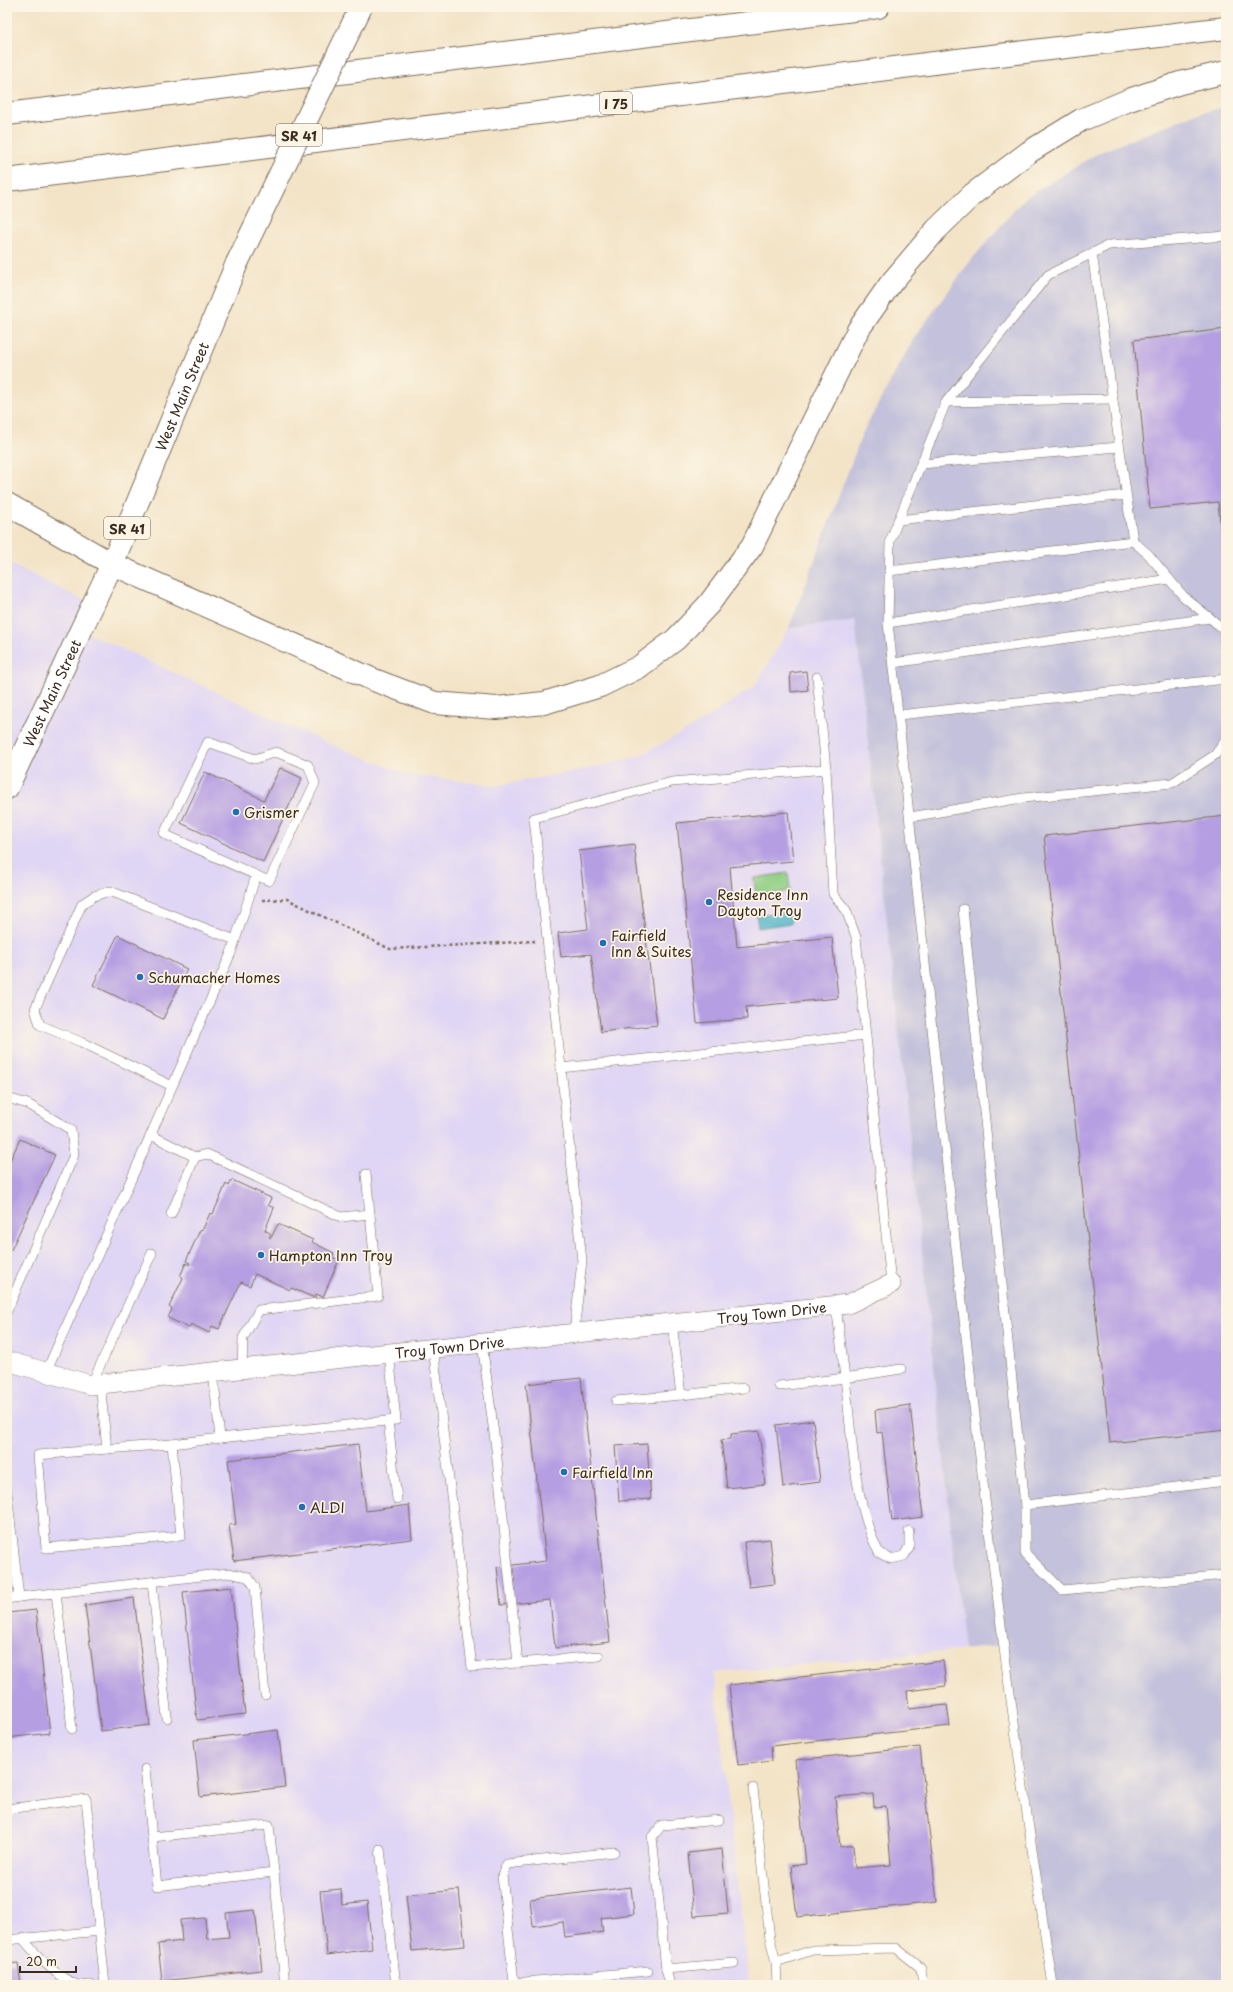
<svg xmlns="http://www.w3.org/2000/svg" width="1233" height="1992" font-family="'Playpen Sans',sans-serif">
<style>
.built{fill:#dfd5f5}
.industrial{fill:#c3c1db}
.green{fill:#8ecd83;stroke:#647c50}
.water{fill:#4bb4c9;stroke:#436f74}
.building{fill:#b59ee2;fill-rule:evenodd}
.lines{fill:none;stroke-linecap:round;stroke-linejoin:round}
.service-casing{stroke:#7b6b5a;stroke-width:10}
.minor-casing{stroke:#7b6b5a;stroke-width:20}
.primary-casing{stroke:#7b6b5a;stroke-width:24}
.motorway-casing{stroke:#7b6b5a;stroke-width:24}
.path{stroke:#7b6b5a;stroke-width:2.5;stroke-dasharray:3 3;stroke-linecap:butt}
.service{stroke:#fff;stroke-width:9}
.minor{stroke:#fff;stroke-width:19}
.primary{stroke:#fff;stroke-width:22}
.motorway{stroke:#fff;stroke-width:22}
.primary-bridge-casing{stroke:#7b6b5a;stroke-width:24;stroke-linecap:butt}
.primary-bridge{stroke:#fff;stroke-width:22}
.poi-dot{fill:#1f6fb2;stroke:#fcf5e5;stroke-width:1.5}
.labels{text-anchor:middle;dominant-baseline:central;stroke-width:3.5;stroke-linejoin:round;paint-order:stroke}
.shield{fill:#fcf5e5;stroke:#75675a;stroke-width:1}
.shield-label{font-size:13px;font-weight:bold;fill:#3b2a1e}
.street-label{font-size:14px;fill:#3b2a1e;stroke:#fcf5e5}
.poi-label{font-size:14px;fill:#3b2a1e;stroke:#fcf5e5;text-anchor:start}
</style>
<rect width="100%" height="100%" fill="#fcf5e5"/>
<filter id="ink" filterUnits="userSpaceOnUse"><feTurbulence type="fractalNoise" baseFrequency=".025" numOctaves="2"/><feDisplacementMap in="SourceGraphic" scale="8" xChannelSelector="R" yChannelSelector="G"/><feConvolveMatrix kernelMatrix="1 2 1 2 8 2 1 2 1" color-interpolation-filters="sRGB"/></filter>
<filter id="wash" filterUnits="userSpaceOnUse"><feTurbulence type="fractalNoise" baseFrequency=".012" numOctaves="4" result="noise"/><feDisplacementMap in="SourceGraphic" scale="16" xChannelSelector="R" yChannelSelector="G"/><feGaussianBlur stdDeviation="0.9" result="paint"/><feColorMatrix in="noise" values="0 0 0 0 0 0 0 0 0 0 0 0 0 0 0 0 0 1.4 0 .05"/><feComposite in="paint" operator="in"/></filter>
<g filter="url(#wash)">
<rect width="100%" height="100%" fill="#f3e4c8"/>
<path class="built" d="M7,562L93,605L81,630L320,740L406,774L494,786L582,770L637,757L695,726L755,686L789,628L855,620L964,1650L714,1673L749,1985H7Z"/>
<path class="industrial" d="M1226,107V1985H1053L1003,1645L964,1650L855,620L789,628L863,432L914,338L971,260L1024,199L1098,153L1195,114Z"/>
<path class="green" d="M788,873L790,891L756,895L754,878Z"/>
<path class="water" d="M789,911L791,923L758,928L756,913L758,915Z"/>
<g id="blocks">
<g class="building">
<path d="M1226,329V568H1225L1218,502L1150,509L1134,340Z"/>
<path d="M806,671L808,690L791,692L790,673Z"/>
<path d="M280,768L302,778L263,862L181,823L205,772L264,800Z"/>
<path d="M788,812L793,861L730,867L737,947L832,937L838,998L746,1007L747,1019L697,1023L677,823Z"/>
<path d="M1226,816V1430L1110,1443L1044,836Z"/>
<path d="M634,844L657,1025L601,1032L591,954L561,957L558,933L588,929L579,851Z"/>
<path d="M118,935L187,969L163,1019L93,985Z"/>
<path d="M20,1139L55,1155L11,1250L7,1248V1167Z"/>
<path d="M232,1180L271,1198L268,1205L274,1208L265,1230L271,1234L269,1237L271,1238L278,1224L313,1240L312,1242L334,1253L332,1257L339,1260L323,1297L316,1294L315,1298L291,1288L290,1290L255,1274L250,1286L241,1282L219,1329L212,1326L209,1333L191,1324L189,1328L168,1318L172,1309L169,1307L183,1278L180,1276L186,1263L189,1265L190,1263L186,1261L200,1230L203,1229L210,1213L213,1214L226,1184L229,1186Z"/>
<path d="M581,1378L610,1642L555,1648L550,1600L501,1605L497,1567L546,1561L526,1384Z"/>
<path d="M910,1405L923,1517L892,1521L882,1432L877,1433L875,1410Z"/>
<path d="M813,1420L820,1482L783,1487L776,1425Z"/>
<path d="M759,1431L765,1484L727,1488L721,1440L731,1439V1434Z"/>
<path d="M358,1444L366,1511L409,1505L412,1539L234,1561L229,1525L236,1524L228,1460Z"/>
<path d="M647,1444L651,1499L619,1501L615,1446Z"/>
<path d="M770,1539L775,1584L749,1587L744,1542Z"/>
<path d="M231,1587L245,1714L197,1720L183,1592Z"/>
<path d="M134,1598L150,1725L101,1731L85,1605Z"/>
<path d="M36,1610L50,1733L7,1738V1613Z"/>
<path d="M943,1661L946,1686L907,1691L909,1709L947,1705L950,1726L771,1746L772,1761L738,1765L729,1685Z"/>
<path d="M278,1730L285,1787L200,1797L194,1740Z"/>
<path d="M920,1747L937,1902L797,1917L791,1866L806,1864L795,1760ZM873,1794L874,1807L886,1806L891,1865L855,1868L853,1845L840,1847L835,1797Z"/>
<path d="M722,1849L728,1913L694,1916L688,1853Z"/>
<path d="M631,1887L634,1914L601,1918L603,1932L565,1937L563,1922L533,1926L530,1899Z"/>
<path d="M341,1889L342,1905L367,1902L372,1949L327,1955L320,1891Z"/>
<path d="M459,1890L465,1946L412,1951L406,1895Z"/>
<path d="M255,1910L262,1970L162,1981L158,1944L182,1941L180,1920L205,1918L207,1939L229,1937L226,1913Z"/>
<path d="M18,1963L21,1985H7V1964Z"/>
</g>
</g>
</g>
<g filter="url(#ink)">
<use href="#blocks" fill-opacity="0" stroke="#7b6b5a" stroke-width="1"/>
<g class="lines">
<defs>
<g id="service">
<path d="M1092,253L1133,541L1148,554L1184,597L1226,631"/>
<path d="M946,402L1112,399"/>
<path d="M921,464L1119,447"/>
<path d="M898,520L1126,495"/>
<path d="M889,571L1133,541"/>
<path d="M888,623L1169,579"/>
<path d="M893,663L1210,618"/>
<path d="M817,677L826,769L833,894L846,910L856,937L891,1284"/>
<path d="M899,715L1226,679"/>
<path d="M208,742L255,759L276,752L308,765L315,783L269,881L164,834Z"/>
<path d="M910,817L1023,798L1172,783L1215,755L1226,740"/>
<path d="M963,909L1025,1505L1226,1481"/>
<path d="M561,1068L866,1035"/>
<path d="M172,1086L81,1042L40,1025L35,1009L82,904L94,896L110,891L235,940"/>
<path d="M7,1098L28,1104L71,1130L74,1155L7,1311"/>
<path d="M151,1135L195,1157L207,1154L341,1217L370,1214"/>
<path d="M171,1214L195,1157"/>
<path d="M574,1333L582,1261L534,818L672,782L826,769"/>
<path d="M482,1343L496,1449L518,1663"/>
<path d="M433,1348L472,1667L599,1656"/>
<path d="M242,1369L243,1338L259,1310L378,1296L366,1174"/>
<path d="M901,1369L845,1378C852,1436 853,1500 879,1553L891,1559L904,1556L909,1547V1531"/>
<path d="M46,1372L231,953L256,876"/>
<path d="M100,1384L107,1449L172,1444"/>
<path d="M91,1385L152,1253"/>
<path d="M779,1386L845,1378L836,1305"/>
<path d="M681,1395L744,1388"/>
<path d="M616,1401L681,1395L672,1323"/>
<path d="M388,1421L397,1499"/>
<path d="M220,1438L396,1420L389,1353"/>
<path d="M107,1449L38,1455L46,1548L181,1536L172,1444L220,1438L213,1372"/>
<path d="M7,1492L19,1597L7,1599"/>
<path d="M1025,1505V1553L1062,1590L1226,1575"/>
<path d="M152,1582L167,1718"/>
<path d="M56,1593L72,1729"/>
<path d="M19,1597L228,1573L248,1577L255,1587L265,1695"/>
<path d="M145,1769L152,1837L269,1825L274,1872"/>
<path d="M753,1788L770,1939L776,1962"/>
<path d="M7,1809L86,1799L105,1985"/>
<path d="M152,1837L157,1886L274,1872L285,1985"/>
<path d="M380,1849L396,1985"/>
<path d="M23,1939C35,1954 57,1977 75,1984C80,1986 86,1985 91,1985"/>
<path d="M7,1940L100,1931"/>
<path d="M666,1969L734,1963"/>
<path d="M514,1983L502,1875L507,1864L614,1852"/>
<path d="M514,1985V1983L648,1971"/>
<path d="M670,1985L666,1969L652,1837L662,1825L719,1820"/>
<path d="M777,1985L776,1962L813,1950L896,1948L921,1968L923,1985"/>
<path d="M1053,1985C980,1533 939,1077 888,623L890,541L946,402L1048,275L1109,245L1226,236"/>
</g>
<g id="minor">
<path id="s1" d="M7,1361L91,1385L848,1304L891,1284"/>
</g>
<g id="primary">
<path id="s2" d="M7,788L112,564L237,263"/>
</g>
<g id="motorway">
<path d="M7,114L878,7"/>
<path d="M7,180L966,59L1226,28"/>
<path d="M7,504L112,564L374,680L435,703L496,708L544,703L600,686L639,667L676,639L709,604L752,546L858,330L891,283L936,230L973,194L1029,152L1081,120L1129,100L1180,83L1226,72"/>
</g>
</defs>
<use href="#service" class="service-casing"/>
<use href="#minor" class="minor-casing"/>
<use href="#primary" class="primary-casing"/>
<use href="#motorway" class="motorway-casing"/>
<path class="path" d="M262,900L287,899L390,949L535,941"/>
<use href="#service" class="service"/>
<use href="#minor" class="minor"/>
<use href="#primary" class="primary"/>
<use href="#motorway" class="motorway"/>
<defs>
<path id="primary-bridge" d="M237,263L361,7"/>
</defs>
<use href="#primary-bridge" class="primary-bridge-casing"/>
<use href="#primary-bridge" class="primary-bridge"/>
</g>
</g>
<g class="poi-dot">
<circle cx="236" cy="812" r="4"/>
<circle cx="709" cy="902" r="4"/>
<circle cx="603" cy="943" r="4"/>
<circle cx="140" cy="977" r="4"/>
<circle cx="261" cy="1255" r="4"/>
<circle cx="564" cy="1472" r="4"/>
<circle cx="302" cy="1507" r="4"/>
</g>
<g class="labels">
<g class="shield">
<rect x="600" y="92" width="32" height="22" rx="3"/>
<rect x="276" y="124" width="46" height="22" rx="3"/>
<rect x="104" y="517" width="46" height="22" rx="3"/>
</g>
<g class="shield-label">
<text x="616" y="103">I 75</text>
<text x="299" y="135">SR 41</text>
<text x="127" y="528">SR 41</text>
</g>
<g class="street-label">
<text stroke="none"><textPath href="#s2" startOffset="429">West Main Street</textPath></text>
<text stroke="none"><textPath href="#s2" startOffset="105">West Main Street</textPath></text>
<text stroke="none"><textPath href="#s1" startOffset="772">Troy Town Drive</textPath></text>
<text stroke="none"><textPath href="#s1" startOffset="448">Troy Town Drive</textPath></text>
</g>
<g class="poi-label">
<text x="244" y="812">Grismer</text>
<text x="717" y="894">Residence Inn<tspan x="717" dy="16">Dayton Troy</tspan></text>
<text x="611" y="935">Fairfield<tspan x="611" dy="16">Inn &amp; Suites</tspan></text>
<text x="148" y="977">Schumacher Homes</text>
<text x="269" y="1255">Hampton Inn Troy</text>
<text x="572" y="1472">Fairfield Inn</text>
<text x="310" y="1507">ALDI</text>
</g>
</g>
<rect width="1233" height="1992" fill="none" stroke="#fcf5e5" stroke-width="24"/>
<path d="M20 1966v6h56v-6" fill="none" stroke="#3b2a1e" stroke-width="2"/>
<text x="26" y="1966" font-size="12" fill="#3b2a1e" stroke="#fcf5e5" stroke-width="3" paint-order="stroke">20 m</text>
</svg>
